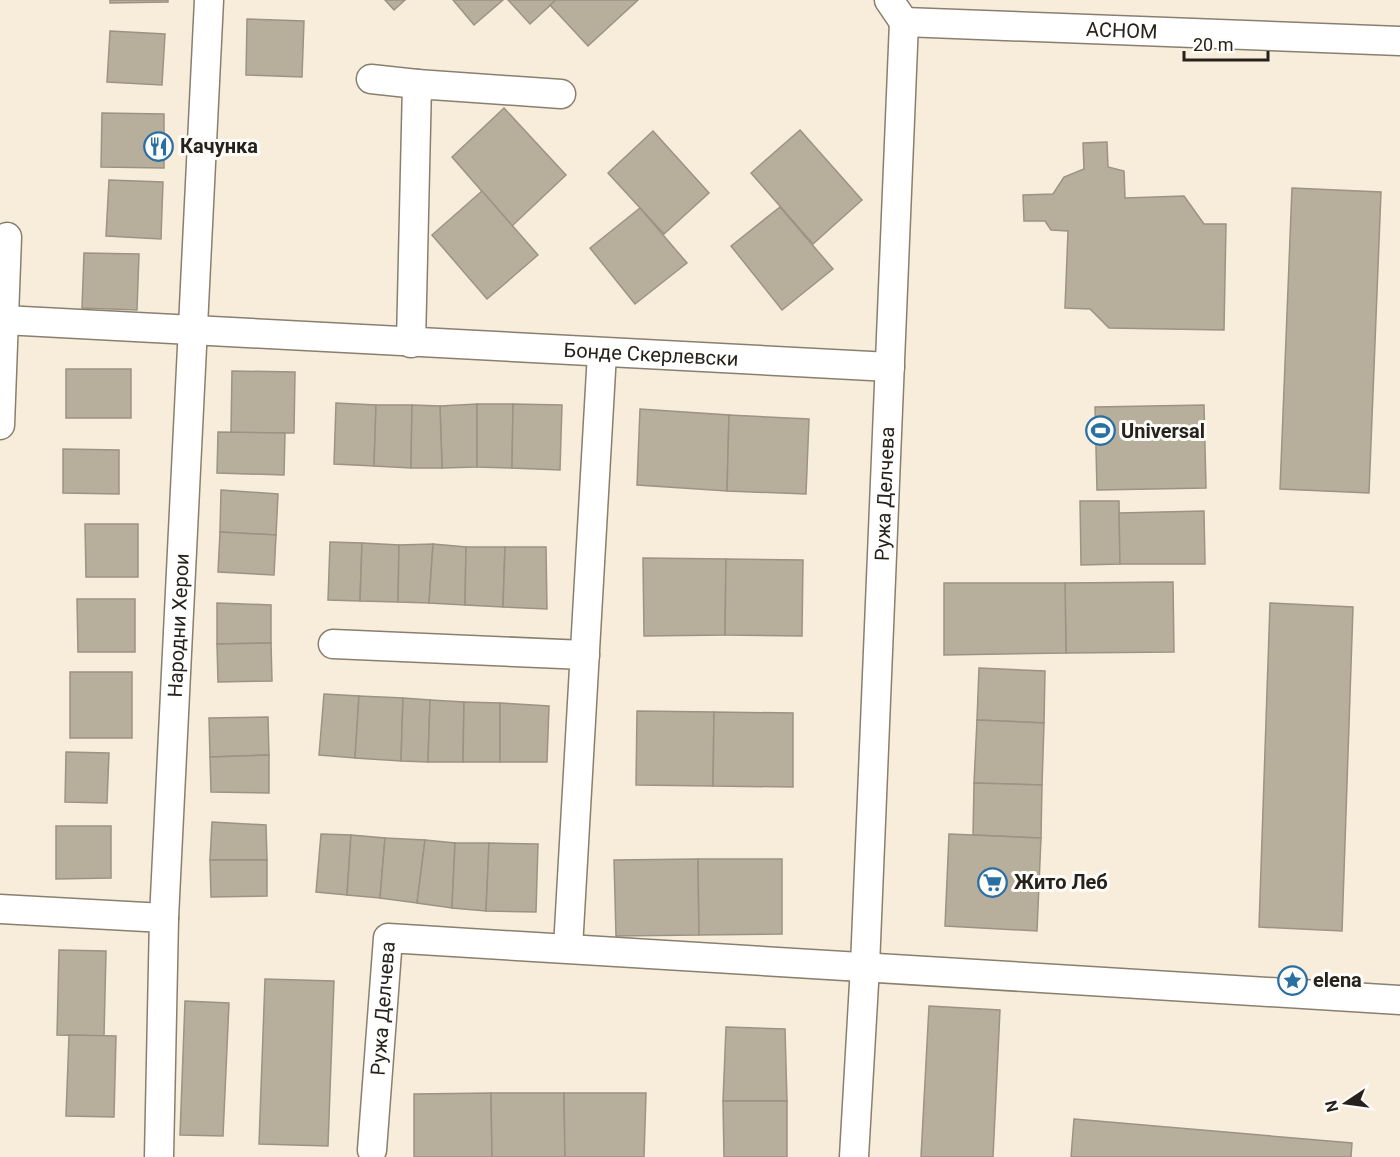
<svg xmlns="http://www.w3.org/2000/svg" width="1400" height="1157" font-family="Roboto,sans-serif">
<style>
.building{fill:#b8ae9c;stroke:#9d9382;stroke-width:1.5}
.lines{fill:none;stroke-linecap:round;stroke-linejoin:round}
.minor-casing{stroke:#897f6f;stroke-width:31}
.minor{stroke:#fff;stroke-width:28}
.labels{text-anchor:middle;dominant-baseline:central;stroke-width:6;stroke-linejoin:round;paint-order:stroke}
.street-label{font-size:20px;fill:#26221b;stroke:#fefcf8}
.poi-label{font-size:20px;font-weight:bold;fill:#26221b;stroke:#fefcf8;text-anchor:start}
</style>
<rect width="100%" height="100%" fill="#f8eddb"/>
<g class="building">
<path d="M110,0H168V2L110,3Z"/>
<path d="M385,0H405L394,10Z"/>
<path d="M453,0H503L474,25Z"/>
<path d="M508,0H556L530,24Z"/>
<path d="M556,0H638L588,46L550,5Z"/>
<path d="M247,19L304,21L302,77L246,75Z"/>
<path d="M110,31L165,34L162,85L107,82Z"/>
<path d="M504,108L566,175L512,226L452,157Z"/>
<path d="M102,113L164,114V168L101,167Z"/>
<path d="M800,130L862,200L813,244L751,173Z"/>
<path d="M653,131L709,193L664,234L608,173Z"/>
<path d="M1107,142L1108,167L1124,171L1125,198L1184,196L1204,224H1226L1224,330L1109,328L1090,309L1065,308L1068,231L1051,230L1045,221H1024L1023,195L1053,194L1064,177L1084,169L1083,143Z"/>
<path d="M109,180L163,182L161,239L106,236Z"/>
<path d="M1292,188L1381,192L1369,493L1280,489Z"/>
<path d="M482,191L538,255L487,299L432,235Z"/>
<path d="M780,207L833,269L782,310L731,246Z"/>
<path d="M640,208L687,263L635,304L590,248Z"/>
<path d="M84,253L139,254L137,310L82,308Z"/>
<rect x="66" y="369" width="65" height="49"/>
<path d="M232,371L295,372L294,433H231Z"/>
<path d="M336,403L376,405L374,466L334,464Z"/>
<path d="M477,404V467L442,468L440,406Z"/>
<path d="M477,404H513L512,468L477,467Z"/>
<path d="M513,404L562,405L560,470L512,468Z"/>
<path d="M376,405H412L411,468L374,466Z"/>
<path d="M412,405L440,406L442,468H411Z"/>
<path d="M1204,405L1206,488L1097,490L1095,407Z"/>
<path d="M640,409L729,415L727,491L637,485Z"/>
<path d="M729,415L809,419L806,494L727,491Z"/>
<path d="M218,432L285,433L284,475L217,473Z"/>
<path d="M63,449L119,450V494L63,493Z"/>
<path d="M221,490L278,494L276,535L220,532Z"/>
<path d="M1080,501H1119L1120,564L1081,565Z"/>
<path d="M1204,511L1205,564H1120L1119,513Z"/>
<path d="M85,524H138V577H86Z"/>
<path d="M220,532L276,535L274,575L218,572Z"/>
<path d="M330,542L362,543L360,601L328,600Z"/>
<path d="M362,543L399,545L398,602L360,601Z"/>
<path d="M433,544L429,603L398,602L399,545Z"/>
<path d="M433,544L466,547L465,605L429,603Z"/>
<path d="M466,547H505L503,607L465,605Z"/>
<path d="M505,547H546L547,609L503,607Z"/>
<path d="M643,558L726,559L725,635L644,636Z"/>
<path d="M726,559L803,560L802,636L725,635Z"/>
<path d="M1173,582L1174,652L1066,653L1065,583Z"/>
<path d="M944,583H1065L1066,653L944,655Z"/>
<path d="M77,599H135V652H78Z"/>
<path d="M217,603L271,605V643L217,644Z"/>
<path d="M1270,603L1353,607L1342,931L1259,927Z"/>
<path d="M271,643L272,681L218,682L217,644Z"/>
<path d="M979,668L1045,671L1044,723L977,720Z"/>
<rect x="70" y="672" width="62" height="66"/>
<path d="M324,694L359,696L355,758L319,755Z"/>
<path d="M359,696L403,698L401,761L355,758Z"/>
<path d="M403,698L430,700L428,762L401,761Z"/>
<path d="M430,700L464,702L463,762H428Z"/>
<path d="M464,702L500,703V762H463Z"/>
<path d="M500,703L549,706L547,762H500Z"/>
<path d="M637,711L714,712L713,786L636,785Z"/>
<path d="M714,712L793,713V787L713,786Z"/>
<path d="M268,717L269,755L210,757L209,718Z"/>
<path d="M977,720L1044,723L1042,785L974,783Z"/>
<path d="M66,752L109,753L107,803L65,802Z"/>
<path d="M269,755V793L211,792L210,757Z"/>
<path d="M974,783L1042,785L1041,838L973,835Z"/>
<path d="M212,822L266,825L267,860H210Z"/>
<path d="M56,826H111V878L56,879Z"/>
<path d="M321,834L351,835L347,895L316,892Z"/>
<path d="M949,834L1041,838L1037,931L945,926Z"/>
<path d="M351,835L385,838L380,898L347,895Z"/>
<path d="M385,838L425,840L417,903L380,898Z"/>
<path d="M425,840L455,843L452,908L417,903Z"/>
<path d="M455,843H489L486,911L452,908Z"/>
<path d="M489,843L538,844L536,912L486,911Z"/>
<path d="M698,859L699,935L616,936L614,860Z"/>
<path d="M698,859H782V934L699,935Z"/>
<path d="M210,860H267V896L211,897Z"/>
<path d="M59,950L106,951L104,1036L57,1035Z"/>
<path d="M265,979L334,981L328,1146L259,1144Z"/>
<path d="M185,1001L229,1003L223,1136L180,1135Z"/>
<path d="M929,1006L1000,1010L993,1157H921Z"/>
<path d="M726,1027L785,1029L787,1101H723Z"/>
<path d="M69,1035L116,1036L114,1117L66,1116Z"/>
<path d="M491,1093L492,1157H414V1094Z"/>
<path d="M491,1093H564L565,1157H492Z"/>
<path d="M564,1093H646L644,1157H565Z"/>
<path d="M723,1101H787V1157H724Z"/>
<path d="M1074,1119L1352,1143L1351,1157H1071Z"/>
</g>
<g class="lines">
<defs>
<g id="minor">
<path d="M889,0L904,22"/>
<path id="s1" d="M904,22L1400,41"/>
<path d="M371,79L417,84"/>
<path id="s2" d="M4,320L890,367"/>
<path d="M411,343L417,84L561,94"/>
<path d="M0,425L7,237"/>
<path d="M333,644L585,655"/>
<path d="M0,909L164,918"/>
<path d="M568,948L602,353"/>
<path id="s3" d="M372,1150L388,938L1400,1000"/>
<path id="s4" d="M159,1157L164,918L209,0"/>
<path id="s5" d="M854,1157L865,966L904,22"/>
</g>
</defs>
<use href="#minor" class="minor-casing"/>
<use href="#minor" class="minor"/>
</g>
<defs>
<symbol id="restaurant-ring" viewBox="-11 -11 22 22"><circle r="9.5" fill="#fefcf8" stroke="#286fa4" stroke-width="1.5"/><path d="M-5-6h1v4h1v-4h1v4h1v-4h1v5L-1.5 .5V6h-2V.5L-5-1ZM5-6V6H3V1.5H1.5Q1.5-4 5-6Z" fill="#286fa4"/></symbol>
<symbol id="stadium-ring" viewBox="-11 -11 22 22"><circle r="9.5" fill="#fefcf8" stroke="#286fa4" stroke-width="1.5"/><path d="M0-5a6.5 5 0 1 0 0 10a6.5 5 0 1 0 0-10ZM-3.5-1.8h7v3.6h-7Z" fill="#286fa4"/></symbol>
<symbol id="supermarket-ring" viewBox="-11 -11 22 22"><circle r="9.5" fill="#fefcf8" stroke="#286fa4" stroke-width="1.5"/><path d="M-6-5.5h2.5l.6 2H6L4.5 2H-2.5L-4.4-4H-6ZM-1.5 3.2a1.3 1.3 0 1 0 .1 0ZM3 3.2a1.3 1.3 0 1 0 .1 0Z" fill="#286fa4"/></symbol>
<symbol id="sight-ring" viewBox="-11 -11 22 22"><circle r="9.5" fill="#fefcf8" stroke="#286fa4" stroke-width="1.5"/><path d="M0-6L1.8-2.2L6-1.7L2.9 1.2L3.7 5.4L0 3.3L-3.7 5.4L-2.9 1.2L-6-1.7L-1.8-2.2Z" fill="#286fa4"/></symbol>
</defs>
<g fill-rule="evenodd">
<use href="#restaurant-ring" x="142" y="130" width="33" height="33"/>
<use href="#stadium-ring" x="1084" y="414" width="33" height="33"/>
<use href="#supermarket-ring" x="976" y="866" width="33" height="33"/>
<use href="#sight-ring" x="1276" y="964" width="33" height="33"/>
</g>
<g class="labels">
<g class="street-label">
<text stroke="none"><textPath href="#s1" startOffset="218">АСНОМ</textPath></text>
<text stroke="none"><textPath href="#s2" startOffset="648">Бонде Скерлевски</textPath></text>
<text stroke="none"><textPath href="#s5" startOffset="664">Ружа Делчева</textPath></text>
<text stroke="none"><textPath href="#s4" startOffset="532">Народни Херои</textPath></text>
<text stroke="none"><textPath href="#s3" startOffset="142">Ружа Делчева</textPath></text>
</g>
<g class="poi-label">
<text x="180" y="146">Качунка</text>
<text x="1121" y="431">Universal</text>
<text x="1014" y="882">Жито Леб</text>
<text x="1313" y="980">elena</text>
</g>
</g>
<g transform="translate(1346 1103) rotate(257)" stroke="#fefcf8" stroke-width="4.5" paint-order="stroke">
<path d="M0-4.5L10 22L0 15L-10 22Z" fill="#26221b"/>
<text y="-9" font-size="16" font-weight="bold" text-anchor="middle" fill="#26221b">N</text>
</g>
<path d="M1184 51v9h84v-9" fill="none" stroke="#26221b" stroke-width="3"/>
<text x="1193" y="51" font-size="18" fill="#26221b" stroke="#fefcf8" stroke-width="4.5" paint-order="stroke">20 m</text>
</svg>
